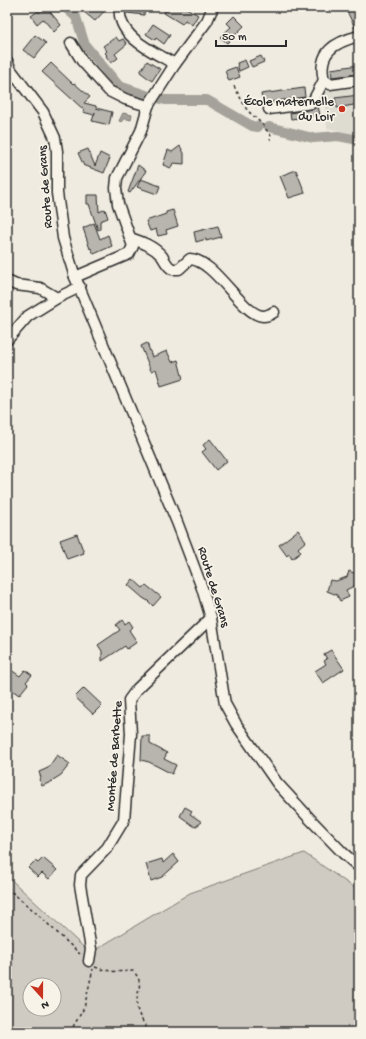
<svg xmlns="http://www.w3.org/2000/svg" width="366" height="1039" font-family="'Gochi Hand',sans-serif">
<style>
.built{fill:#dedbd1}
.green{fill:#cfcbc2;stroke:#7d7b76;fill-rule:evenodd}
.water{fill:#a4a29a;stroke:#74726e}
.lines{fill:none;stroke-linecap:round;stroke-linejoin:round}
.canal{stroke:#a4a29a;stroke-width:10}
.building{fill:#b8b5ae;stroke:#2b2b2b}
.minor-casing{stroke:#2b2b2b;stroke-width:13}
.path{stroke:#2b2b2b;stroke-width:1.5;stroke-dasharray:3 3;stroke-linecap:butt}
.minor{stroke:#f7f3e8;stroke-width:10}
.poi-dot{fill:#c8321e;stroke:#f7f3e8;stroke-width:1.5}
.labels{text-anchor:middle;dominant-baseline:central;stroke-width:3.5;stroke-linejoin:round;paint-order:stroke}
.poi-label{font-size:13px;fill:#2b2b2b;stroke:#f7f3e8;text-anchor:end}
.street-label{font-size:13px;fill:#2b2b2b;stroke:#f7f3e8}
</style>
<rect width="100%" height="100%" fill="#efebe0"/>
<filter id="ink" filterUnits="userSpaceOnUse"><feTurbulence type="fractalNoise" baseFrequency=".025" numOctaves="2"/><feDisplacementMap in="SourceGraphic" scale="8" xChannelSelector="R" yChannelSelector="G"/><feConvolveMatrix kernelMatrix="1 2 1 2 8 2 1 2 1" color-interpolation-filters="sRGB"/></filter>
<g filter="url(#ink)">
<path class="built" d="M359,84V132L351,133L327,128L323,90Z"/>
<path class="green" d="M304,853L359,891V1032H7V876L90,953L190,893ZM30,985H54V1009H30Z"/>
<path class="water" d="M123,113L132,115L131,120L124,118L122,122L119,121Z"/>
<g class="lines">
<g class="canal">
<path d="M65,7L76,17L85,45L119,86L146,95"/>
<path d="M161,99L165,100H207L252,126L258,127"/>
<path d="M269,127L313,138L338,136L359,140"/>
</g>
</g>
<g class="building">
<path d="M46,7L61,25L54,32L43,19L37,24L31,16L38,11L39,13Z"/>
<path d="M88,7H108L95,21L84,12Z"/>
<path d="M126,7H145L144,15L127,13Z"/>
<path d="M167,7H185L198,15L192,25L185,20L182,24L164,13Z"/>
<path d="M345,7H359V30H356Z"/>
<path d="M234,16L244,26L227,43L220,37L231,27L227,23Z"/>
<path d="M153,24L170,35L164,44L156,38L155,40L146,34Z"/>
<path d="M35,35L46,43L34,58L23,50Z"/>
<path d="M116,37L119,41L123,39L127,44L115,54L118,58L111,63L106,56L107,55L105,53L107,51L103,46Z"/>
<path d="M261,56L264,62L252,67L249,61Z"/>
<path d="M245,60L248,67L239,71L237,63Z"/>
<path d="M147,61L160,69L152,81L140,72Z"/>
<path d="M51,63L73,84L74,83L90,97L84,103L96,106V108L112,112L109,125L92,121L95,112L94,115L83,112L84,110L42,72Z"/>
<path d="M359,65V74L332,77L331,69Z"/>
<path d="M236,67L240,77L229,81L225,71Z"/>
<path d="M304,88L305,97L263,103L261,94Z"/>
<path d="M359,95V104L337,108L335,98Z"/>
<path d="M318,106L320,115L291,119L290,113L313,109Z"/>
<path d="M180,146L184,153V164L173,163L171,168L163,165L168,150L172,152Z"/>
<path d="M88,149L95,166L100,153L110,158L104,173L86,166H84L78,153Z"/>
<path d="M138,165L146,171L130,193L128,192Z"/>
<path d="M296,170L305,193L289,198L280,176Z"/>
<path d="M141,179L160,186L157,194L137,187Z"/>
<path d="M87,195H98L99,212L105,209L108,218L100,221V229L98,230L89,204H87Z"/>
<path d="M173,210L178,226L166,230L167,234L158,236L156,229L150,231L146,221L166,214V212Z"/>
<path d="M94,223L100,239L108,235L112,246L94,254L91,248L90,249L83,228Z"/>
<path d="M218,226L221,237L206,241V239L196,242L194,232Z"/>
<path d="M147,343L152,357L167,351L172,362L178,360L183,379L161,386L156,369L151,371L141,346Z"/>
<path d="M210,439L227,461L216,470L202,452L206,449L203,445Z"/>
<path d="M298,530L306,541L298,548L301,552L292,559L289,554L287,556L279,545Z"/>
<path d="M77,534L84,553L67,559L60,540Z"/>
<path d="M349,571L359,575V578L356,585L346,590L349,597L340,601L337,595L327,591L330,580L336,581L347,577Z"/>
<path d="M133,579L143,588L146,585L161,597L153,606L148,601L143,598L128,585Z"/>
<path d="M122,620L125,624L129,621L133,627L129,630L137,642L127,649L125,646L102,661V651L98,645L120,630L116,625Z"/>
<path d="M331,650L344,669L323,683L315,671L326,664L324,661L327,659L324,654Z"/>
<path d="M11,670L20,676L25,670L32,675L26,682L28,684L19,695L12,690L7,697V676Z"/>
<path d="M84,688L102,705L93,714L75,697Z"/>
<path d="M142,736H150V744L167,753L164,759L176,765L172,774L149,762L141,760Z"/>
<path d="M57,755L70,764L61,775L53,780V781L42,786L39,779L41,778L39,772L48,768Z"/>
<path d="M185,807L192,811L190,814L202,822L195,827L180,816Z"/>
<path d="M173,854L179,862L162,877L151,881L146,864L162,859L163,863Z"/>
<path d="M43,858L57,870L49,879L42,873L38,877L28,868L35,861L38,863Z"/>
</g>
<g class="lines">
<defs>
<g id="minor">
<path d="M120,7C116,37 154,52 175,64"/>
<path d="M71,43L82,61L109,91L125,99L148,106"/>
<path d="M7,61L11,70L43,112L55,138L57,151V193L63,238L75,277L177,522L202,588L211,618L225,704L236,724L277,783L310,819L343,853L359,867"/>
<path d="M324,80C317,52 335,42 359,36"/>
<path d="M269,109L312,103L324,80L330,84L359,80"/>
<path d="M130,238C142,242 153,246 162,256C165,261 167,266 172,269H179L190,259C215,260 242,315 263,316C267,316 271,314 274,312"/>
<path d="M75,277L129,254L133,246L118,204L116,188L117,178L141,131L148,106L175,64L207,21L213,7"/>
<path d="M7,281L16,285L40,288L57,298"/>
<path d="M7,340L28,316L57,298L80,287"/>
<path d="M89,961L91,949L80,885L81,875L107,848L124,820L131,734L129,700L137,689L211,618"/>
</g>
</defs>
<use href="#minor" class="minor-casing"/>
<g class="path">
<path d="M234,86L247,110L262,124L271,136L270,140"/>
<path d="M7,888L34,911L80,954"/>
<path d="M95,967C108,972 119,972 133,971C146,984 135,992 137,1007C138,1016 145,1025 150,1032"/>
<path d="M70,1032L84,1008L93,969"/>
</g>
<use href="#minor" class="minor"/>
</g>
</g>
<circle class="poi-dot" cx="342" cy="109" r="4"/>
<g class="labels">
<g class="poi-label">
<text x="334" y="102">École maternelle<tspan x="334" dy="15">du Loir</tspan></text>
</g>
<g class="street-label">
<text transform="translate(46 187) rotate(-94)">Route de Grans</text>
<text transform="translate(213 587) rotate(73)">Route de Grans</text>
<text transform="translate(115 756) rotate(-86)">Montée de Barbette</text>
</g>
</g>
<rect width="366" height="1039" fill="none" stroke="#f7f3e8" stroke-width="24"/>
<rect x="12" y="12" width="342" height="1015" fill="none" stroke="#2b2b2b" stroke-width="1.5" filter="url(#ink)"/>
<g transform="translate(42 997) rotate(159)"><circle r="19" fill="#f7f3e8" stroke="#a5a39c"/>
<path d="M0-3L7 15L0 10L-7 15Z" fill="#c8321e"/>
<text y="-6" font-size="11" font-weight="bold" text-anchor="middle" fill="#2b2b2b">N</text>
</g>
<path d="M216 40v6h70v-6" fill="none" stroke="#2b2b2b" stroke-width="2"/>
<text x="222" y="40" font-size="12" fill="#2b2b2b" stroke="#f7f3e8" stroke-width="3" paint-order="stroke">50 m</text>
</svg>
